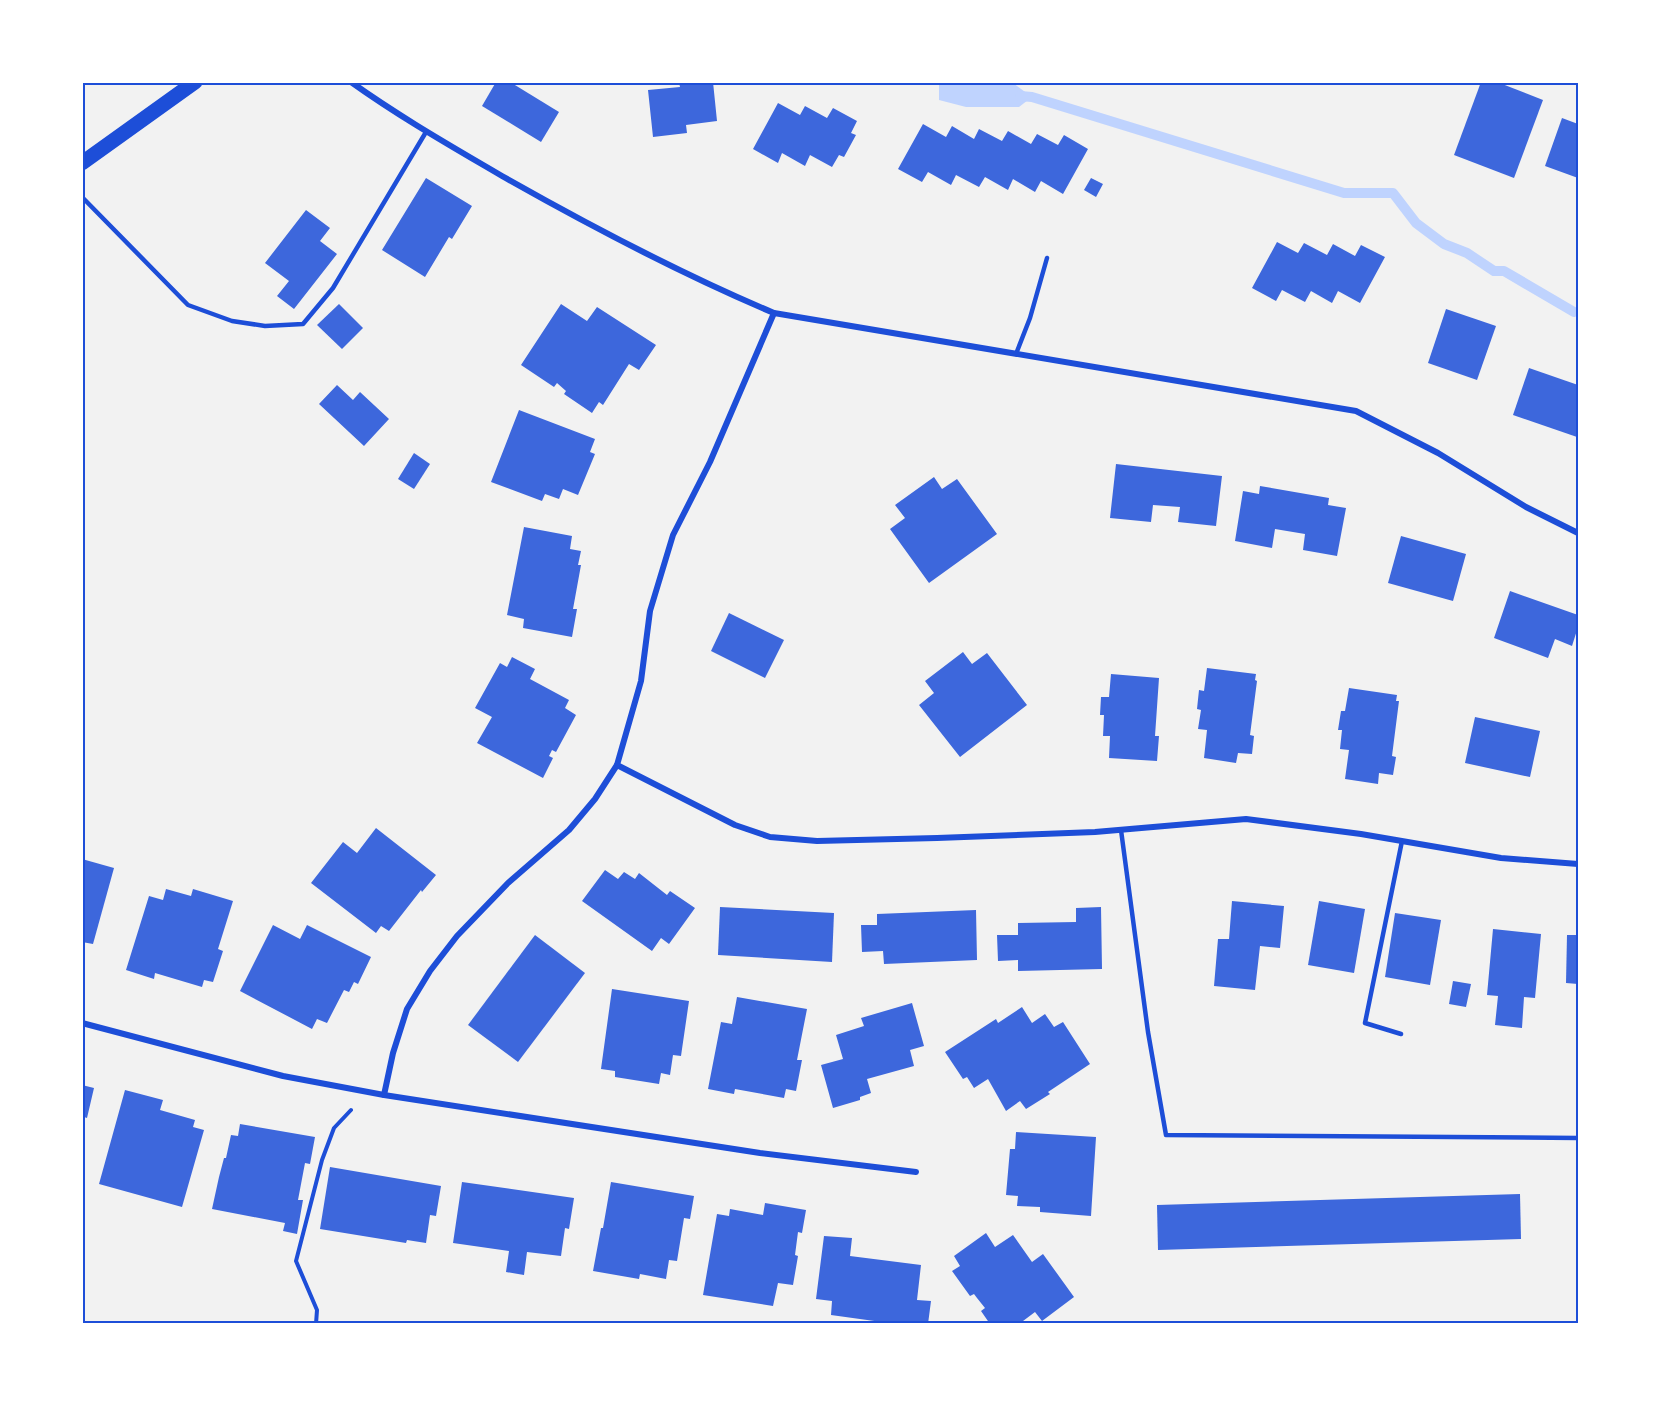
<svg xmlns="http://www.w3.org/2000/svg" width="1661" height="1406" font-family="'Sofia Sans Condensed',sans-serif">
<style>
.water{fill:#bfd3fe}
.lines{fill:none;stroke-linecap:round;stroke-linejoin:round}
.stream{stroke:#bfd3fe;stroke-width:10}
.building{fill:#3d67dc}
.path{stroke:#1d4ed8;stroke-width:4}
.service{stroke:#1d4ed8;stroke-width:4.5}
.minor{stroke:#1d4ed8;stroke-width:6}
.primary{stroke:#1d4ed8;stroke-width:15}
.neatline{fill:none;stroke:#1d4ed8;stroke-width:2}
</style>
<rect width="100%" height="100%" fill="#f2f2f2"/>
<path class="water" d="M939,83H1013L1032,97L1019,107H966L939,100Z"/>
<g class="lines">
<path class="stream" d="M1020,96L1032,97L1344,193H1393L1416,223L1444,244L1467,253L1494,271H1504L1574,312"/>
</g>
<g class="building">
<path d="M496,82H510L559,112L541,142L482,106Z"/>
<path d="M679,82H713L717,121L686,125L687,133L653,137L648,90L680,87Z"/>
<path d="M1481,82H1497L1543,100L1514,178L1454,155Z"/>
<path d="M778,103L800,115L805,106L827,118L833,108L857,121L851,133L856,135L844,157L839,155L832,167L810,155L805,166L782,153L778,163L753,149Z"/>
<path d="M1562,118L1578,124V178L1545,166Z"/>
<path d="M923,124L946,137L952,126L974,139L979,129L1002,141L1008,131L1031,144L1037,134L1058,145L1064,135L1088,149L1063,194L1041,181L1035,192L1013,179L1008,190L985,177L979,187L956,175L951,185L928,172L922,182L898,169Z"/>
<path d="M426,178L472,206L452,239L449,237L425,277L382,250Z"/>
<path d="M1091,178L1103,184L1096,197L1084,190Z"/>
<path d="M306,210L330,228L320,241L337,254L294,309L277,296L289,281L265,263Z"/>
<path d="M1277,242L1298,253L1304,243L1327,255L1333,244L1355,256L1361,245L1385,257L1360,303L1338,291L1332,303L1311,291L1305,302L1282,290L1276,301L1252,288Z"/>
<path d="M339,304L363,328L342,349L317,325Z"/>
<path d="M561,304L587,321L597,307L656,345L639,370L629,364L603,405L599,402L592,413L564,394L566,391L557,383L554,387L521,365Z"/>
<path d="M1446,309L1496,326L1477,380L1428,363Z"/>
<path d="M1529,368L1578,385L1577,437L1513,415Z"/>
<path d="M337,385L353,400L360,392L389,419L364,446L319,404Z"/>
<path d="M519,410L595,439L590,452L595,454L578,495L563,489L559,499L545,494L542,501L491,482Z"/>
<path d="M414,453L430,464L414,489L398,479Z"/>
<path d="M1116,464L1222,476L1216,526L1178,522L1180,507L1153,505L1151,522L1110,518Z"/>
<path d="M934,477L942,489L957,479L997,534L929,583L890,529L905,518L895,505Z"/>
<path d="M1260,486L1329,498L1328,505L1346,508L1337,556L1303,550L1305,534L1275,529L1272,548L1235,541L1243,491L1259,494Z"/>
<path d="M524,527L572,536L570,549L581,551L578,565H581L573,609H577L572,637L523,628L524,619L507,615Z"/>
<path d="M1401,536L1466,554L1453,601L1388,583Z"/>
<path d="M1510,591L1578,615V627L1572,646L1555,639L1548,658L1494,638Z"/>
<path d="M729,613L784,640L765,678L711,651Z"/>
<path d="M963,652L972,664L987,653L1027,705L960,757L919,705L934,693L925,681Z"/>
<path d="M512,657L535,669L530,679L569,700L565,708L576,715L556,752L552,750L549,756L553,758L543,778L477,743L492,717L475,708L500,663L507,667Z"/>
<path d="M1207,668L1256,674L1255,680L1257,681L1250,735L1254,736L1252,754L1238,753L1236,763L1204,758L1207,730L1198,729L1201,710L1197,709L1199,690L1204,691Z"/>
<path d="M1111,674L1159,678L1155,736H1159L1157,761L1109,758L1110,736H1103L1104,715H1100L1101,697H1109Z"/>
<path d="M1349,688L1397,695L1396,701H1399L1392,756L1396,757L1393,775L1379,773L1378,784L1345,779L1349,750L1340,749L1342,730H1338L1341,711H1345Z"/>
<path d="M1475,717L1540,731L1530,777L1465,763Z"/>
<path d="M376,828L436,875L422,892L421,890L389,931L381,926L376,933L311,883L343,842L357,853Z"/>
<path d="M82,859L114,868L93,944L82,942Z"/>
<path d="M605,870L618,879L624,872L635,879L639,873L667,895L670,891L695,908L669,944L661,938L652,951L582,901Z"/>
<path d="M166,889L191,896L193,889L233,901L218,949L223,951L213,982L204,980L202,987L155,973L154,979L126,970L149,896L163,900Z"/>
<path d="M1232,901L1284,906L1280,948L1260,946L1255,990L1214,986L1218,939H1229Z"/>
<path d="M1319,901L1365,909L1354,973L1308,965Z"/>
<path d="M720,907L834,913L832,962L718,955Z"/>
<path d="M1101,907L1102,969L1018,971V960L998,961L997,935H1018V923L1076,922V908Z"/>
<path d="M976,910L977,960L884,964L883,951L862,952L861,925H877V914Z"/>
<path d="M1395,913L1441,920L1430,985L1385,977Z"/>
<path d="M273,925L300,939L307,925L371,957L358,984L354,982L349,992L344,990L327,1023L317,1019L312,1029L240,991Z"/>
<path d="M1493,929L1541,934L1535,998L1524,997L1522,1028L1495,1025L1498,996L1487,995Z"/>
<path d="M535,935L585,973L518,1062L468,1025Z"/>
<path d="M1567,935H1578V984L1566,983Z"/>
<path d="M1453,981L1471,984L1466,1007L1449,1004Z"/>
<path d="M612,989L689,1001L681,1056L673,1055L670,1075L661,1073L659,1084L615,1077V1071L601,1069Z"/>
<path d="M737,997L807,1009L797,1060H802L796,1091L786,1089L784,1098L735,1089L734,1094L708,1089L721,1022L732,1024Z"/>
<path d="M912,1003L924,1046L910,1050L914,1066L867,1079L871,1093L860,1097V1100L833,1108L821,1065L843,1059L836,1035L864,1026L861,1018Z"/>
<path d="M1022,1007L1032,1023L1045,1014L1054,1027L1063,1022L1090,1064L1048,1092L1050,1094L1026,1109L1020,1101L1006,1111L988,1079L974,1088L967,1077L963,1079L945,1052L996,1019L998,1023Z"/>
<path d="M82,1085L94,1088L87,1118L84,1117L83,1122Z"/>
<path d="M125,1090L163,1100L160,1110L195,1120L193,1127L204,1130L182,1207L99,1184Z"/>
<path d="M240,1124L315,1137L310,1164L305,1163L298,1200H303L297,1234L283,1231L285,1223L212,1209L219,1177L224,1158H226L231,1135L238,1136Z"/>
<path d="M1016,1132L1096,1137L1091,1216L1040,1212V1207L1017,1206L1018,1196L1006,1195L1010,1149H1015Z"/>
<path d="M330,1167L441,1186L436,1216L430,1215L426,1243L407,1240L406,1243L320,1229Z"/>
<path d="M462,1182L574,1198L569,1229L565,1228L561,1256L527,1252L524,1275L506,1272L509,1251L453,1243Z"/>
<path d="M611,1182L694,1196L690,1219L684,1218L677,1261L669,1260L666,1279L640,1274L639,1279L593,1271L601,1228H603Z"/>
<path d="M1520,1194L1521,1239L1158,1250L1157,1205Z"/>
<path d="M765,1203L806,1210L802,1233L798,1232L795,1255L798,1256L793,1285L778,1283L773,1306L703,1295L717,1214L729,1216L730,1209L763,1215Z"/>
<path d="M986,1233L995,1247L1013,1235L1032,1262L1043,1254L1074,1297L1042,1321L1035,1312L1019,1324H990L981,1311L985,1308L977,1298L974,1294L970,1296L952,1271L960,1266L954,1256Z"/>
<path d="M824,1236L852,1238L850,1256L921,1265L917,1300L931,1301L928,1324H896L831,1315L832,1301L816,1299Z"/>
</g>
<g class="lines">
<path class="path" d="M316,1324L317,1310L296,1261L322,1160L334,1128L351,1110"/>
<g class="service">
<path d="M82,197L188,305L232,321L265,326L303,324L333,288L426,132"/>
<path d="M1016,354L1030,318L1047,258"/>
<path d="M1121,830L1148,1032L1166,1135L1578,1138"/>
<path d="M1401,1034L1365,1023L1402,841"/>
</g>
<g class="minor">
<path d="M351,82C400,117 451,146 502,176C592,227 679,273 774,313L1356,411L1438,453L1526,507L1578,533"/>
<path d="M774,313L710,462L673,535L650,611L641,681L617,765L735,825L770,837L817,841L937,838L1095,832L1246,819L1361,834L1501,858L1578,864"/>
<path d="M82,1023L283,1076L384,1095L760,1153L916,1172"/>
<path d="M384,1095L393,1053L407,1009L430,971L457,936L508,883L569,830L595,799L617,765"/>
</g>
<path class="primary" d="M82,163L195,82"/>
</g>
<rect width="1661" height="1406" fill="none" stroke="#ffffff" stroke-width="168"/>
<rect x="84" y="84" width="1493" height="1238" class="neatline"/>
</svg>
